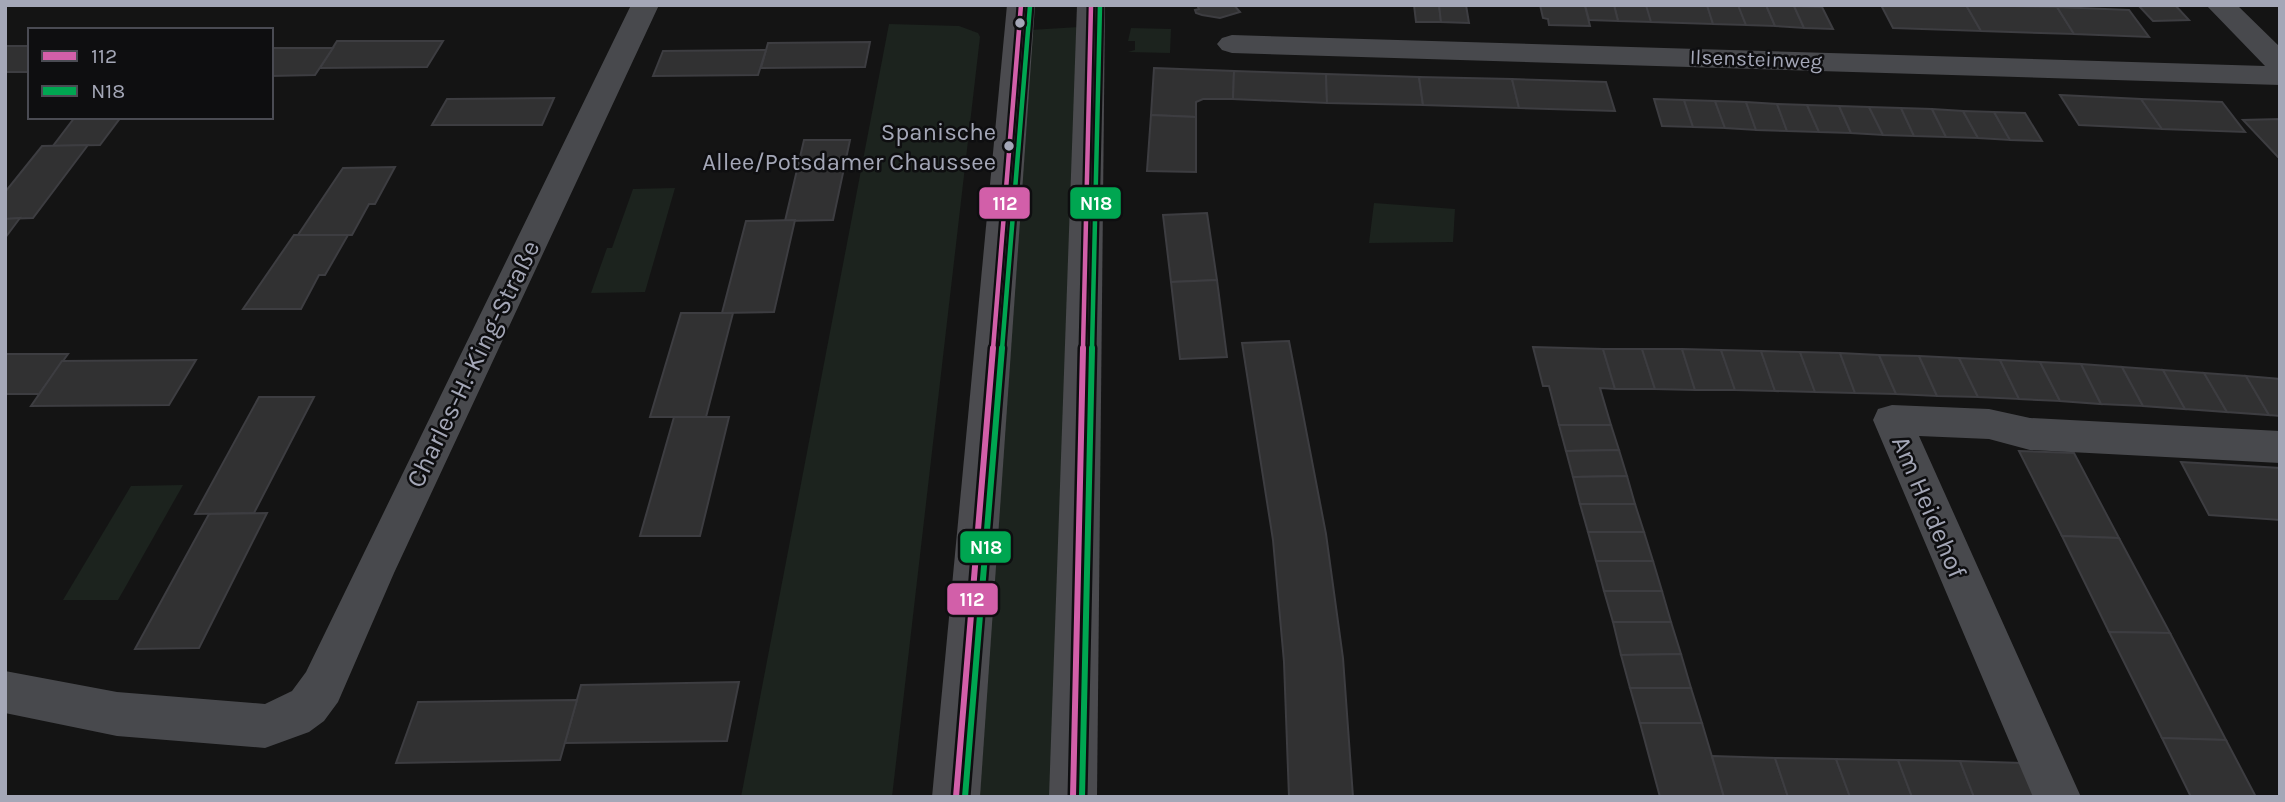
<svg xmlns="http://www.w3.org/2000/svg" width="2285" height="802" font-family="Karla,sans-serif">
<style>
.green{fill:#1c231e}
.building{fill:#313132;stroke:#3d3d41;stroke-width:2}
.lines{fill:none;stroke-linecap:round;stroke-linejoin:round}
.minor{fill:#48494d;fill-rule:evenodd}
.major{fill:#4b4b4f;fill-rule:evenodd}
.bus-1-far1-casing{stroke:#0e0e10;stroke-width:9}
.bus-1-casing{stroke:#0e0e10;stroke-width:11}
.bus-2-far1-casing{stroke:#0e0e10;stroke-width:9}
.bus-2-casing{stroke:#0e0e10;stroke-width:11}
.bus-1-far1{stroke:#d25fa9;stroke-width:4.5}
.bus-1{stroke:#d25fa9;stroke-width:6}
.bus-2-far1{stroke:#00a651;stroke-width:4.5}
.bus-2{stroke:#00a651;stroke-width:6}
.bus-dot{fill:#a4a7b7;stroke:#0e0e10;stroke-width:2.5}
.labels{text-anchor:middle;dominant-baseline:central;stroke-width:5;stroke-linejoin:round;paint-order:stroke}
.far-street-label{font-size:21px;fill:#a4a7b7;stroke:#0e0e10}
.bus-label{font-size:24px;fill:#a4a7b7;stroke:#0e0e10;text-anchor:end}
.street-label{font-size:26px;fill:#a4a7b7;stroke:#0e0e10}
.line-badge{stroke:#0e0e10;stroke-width:2.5}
.badge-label{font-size:19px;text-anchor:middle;font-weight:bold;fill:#fff}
</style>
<rect width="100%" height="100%" fill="#141414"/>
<g class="green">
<path d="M889,24L959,26L978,33L980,37L892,797H741Z"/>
<path d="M1079,27L1053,797H974L1030,30Z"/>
<path d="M1131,28L1171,29L1170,53L1128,52L1135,50V41H1128Z"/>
<path d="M675,188L645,292L591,293L607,248H612L633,189Z"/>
<path d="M1374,203L1455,209L1453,242L1369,243Z"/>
<path d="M183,485L118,600H63L131,486Z"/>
</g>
<g class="building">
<path d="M1197,5H1234L1240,12L1220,18L1202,15L1196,13L1195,10L1199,9Z"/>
<path d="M1414,5H1439L1441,22H1416Z"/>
<path d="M1439,5H1466L1469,23L1441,22Z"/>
<path d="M1540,5L1585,6L1590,26L1549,25L1548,19L1543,18Z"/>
<path d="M1614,5H1646L1652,22L1618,21Z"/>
<path d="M1614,5L1618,21L1589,20L1585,5Z"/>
<path d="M1646,5H1707L1713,24L1651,22Z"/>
<path d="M1707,5H1738L1746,25L1713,24Z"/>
<path d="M1738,5H1766L1775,26L1746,25Z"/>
<path d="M1766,5L1794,6L1804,28L1775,26Z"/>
<path d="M1881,5H1966L1981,31L1893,28Z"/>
<path d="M1966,5L2057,7L2074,34L1981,31Z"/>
<path d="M2138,5H2175L2189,20L2153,21Z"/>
<path d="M1794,6L1822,7L1833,29L1804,28Z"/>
<path d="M2057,7L2129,10L2149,37L2074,34Z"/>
<path d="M337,41H443L427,67L320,68Z"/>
<path d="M870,42L865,67L761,68L768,43Z"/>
<rect x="5" y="46" width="25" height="26"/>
<path d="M271,48H333L315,75L271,76Z"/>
<path d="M766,50L758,75L653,76L663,51Z"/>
<path d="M1154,68L1234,71L1233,99H1203L1196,102V117L1151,115Z"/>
<path d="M1234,71L1326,74L1327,103L1233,99Z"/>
<path d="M1326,74L1419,77L1423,105L1327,103Z"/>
<path d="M1419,77L1512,79L1519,108L1423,105Z"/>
<path d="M1512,79L1606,82L1615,111L1519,108Z"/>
<path d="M2060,95L2141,99L2162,129L2079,125Z"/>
<path d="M554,98L542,125H432L447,99Z"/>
<path d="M1654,99L1684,100L1693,127L1662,126Z"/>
<path d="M2141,99L2222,102L2245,132L2162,129Z"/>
<path d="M1684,100L1715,101L1725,128L1693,127Z"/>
<path d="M1715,101L1746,102L1756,130L1725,128Z"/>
<path d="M1746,102L1777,104L1787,131L1756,130Z"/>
<path d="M1777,104L1807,105L1819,132L1787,131Z"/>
<path d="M1807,105L1839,106L1851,133L1819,132Z"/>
<path d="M1839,106L1869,107L1883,135L1851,133Z"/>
<path d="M1869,107L1901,108L1914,136L1883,135Z"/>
<path d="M1901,108L1932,109L1946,137L1914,136Z"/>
<path d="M1932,109L1963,111L1978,138L1946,137Z"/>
<path d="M1963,111L1994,112L2010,140L1978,138Z"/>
<path d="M1994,112L2025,113L2042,141L2010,140Z"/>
<path d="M1151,115L1196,117V172L1147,171Z"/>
<path d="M75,117H121L100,145L53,146Z"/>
<path d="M2280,119V157H2278L2243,120Z"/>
<path d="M804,140H850L833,220L785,221Z"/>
<path d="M88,145L33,218L5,219V192L42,146Z"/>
<path d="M395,167L375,204H369L352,235H298L343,168Z"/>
<path d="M1207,213L1217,280L1171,282L1163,215Z"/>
<path d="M20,218L5,238V219Z"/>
<path d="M795,220L774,312L722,313L746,221Z"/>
<path d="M294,235H348L325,275H319L301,309H243Z"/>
<path d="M1217,280L1227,357L1180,359L1171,282Z"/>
<path d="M681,313H733L706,417H650Z"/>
<path d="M1289,341L1326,534L1343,658L1353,797H1289L1284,662L1273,540L1242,343Z"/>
<path d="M1533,347L1603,349L1615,389L1600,388L1611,425H1559L1549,386H1543Z"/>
<path d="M1603,349H1642L1655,389H1615Z"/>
<path d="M1642,349H1682L1695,390L1655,389Z"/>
<path d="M1682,349L1721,350L1735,390H1695Z"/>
<path d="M1721,350L1761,351L1775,391L1735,390Z"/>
<path d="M1761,351L1800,352L1815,392L1775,391Z"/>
<path d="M1800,352L1840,353L1855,393L1815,392Z"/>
<path d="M1840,353L1879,355L1896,394L1855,393Z"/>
<path d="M5,354H68L39,394H5Z"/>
<path d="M1879,355L1919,356L1937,396L1896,394Z"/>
<path d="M1919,356L1959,358L1978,397L1937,396Z"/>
<path d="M1959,358L2000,360L2019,399L1978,397Z"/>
<path d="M196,360L169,405L31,406L62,361Z"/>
<path d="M2000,360L2040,362L2060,401L2019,399Z"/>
<path d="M2040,362L2081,364L2101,404L2060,401Z"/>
<path d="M2081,364L2122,367L2143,406L2101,404Z"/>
<path d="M2122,367L2163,370L2185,409L2143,406Z"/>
<path d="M2163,370L2204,373L2227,412L2185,409Z"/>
<path d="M2204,373L2246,376L2269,415L2227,412Z"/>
<path d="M2246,376L2280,379V416L2269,415Z"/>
<path d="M259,397H314L254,513L195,514Z"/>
<path d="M674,417H729L700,536H640Z"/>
<path d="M1559,425H1611L1619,450L1566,451Z"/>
<path d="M1619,450L1627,476L1573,477L1566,451Z"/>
<path d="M2019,451L2074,453L2119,538L2062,536Z"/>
<path d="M2181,462L2280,468V520L2209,515Z"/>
<path d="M1627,476L1635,504H1580L1573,477Z"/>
<path d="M1580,504H1635L1644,532H1588Z"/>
<path d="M267,513L199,648L135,649L209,514Z"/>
<path d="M1588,532H1644L1653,561H1596Z"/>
<path d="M2062,536L2119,538L2170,633L2109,632Z"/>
<path d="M1596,561H1653L1662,591H1604Z"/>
<path d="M1604,591H1662L1671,622H1613Z"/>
<path d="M1613,622H1671L1681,654L1621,655Z"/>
<path d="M2109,632L2170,633L2226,740L2162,738Z"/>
<path d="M1681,654L1691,688H1630L1621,655Z"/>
<path d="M739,682L727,741L565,743L581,685Z"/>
<path d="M1630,688H1691L1702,723H1640Z"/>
<path d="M577,700L560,760L396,763L418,702Z"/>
<path d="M1640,723H1702L1724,797H1660Z"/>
<path d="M2162,738L2226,740L2256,797H2191Z"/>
<path d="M1712,756L1775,758L1788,797H1724Z"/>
<path d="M1775,758L1836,759L1850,797H1788Z"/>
<path d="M1836,759L1898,760L1912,797H1850Z"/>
<path d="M1898,760L1960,761L1974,797H1912Z"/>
<path d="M1960,761L2022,763L2036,797H1974Z"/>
</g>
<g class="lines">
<g class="minor">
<path d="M631,5H659L394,573L338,702L324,721L309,732L265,748L117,736L5,713V671L117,692L265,704L292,691L306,672Z"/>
<path d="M2206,5H2237L2280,47V85L1232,53L1222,50L1217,44L1222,38L1232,35L2265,66Z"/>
<path d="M1892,405L1989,409L2030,418L2280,431V463L2030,450L1989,439L1919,436L2081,797H2033L1873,420L1878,409Z"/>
</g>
<g class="major">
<path d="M1007,5H1035L980,797H932Z"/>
<path d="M1077,5H1105L1097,797H1049Z"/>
</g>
<defs>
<g id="bus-1-far1">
<path d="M993,349L1021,5"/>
<path d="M1083,349L1091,5"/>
</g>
<g id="bus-1">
<path d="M956,797L993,348"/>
<path d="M1073,797L1083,348"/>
</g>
<g id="bus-2-far1">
<path d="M1002,349L1030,6"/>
<path d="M1092,349L1100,5"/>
</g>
<g id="bus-2">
<path d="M965,797L1002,348"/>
<path d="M1082,797L1092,348"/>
</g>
</defs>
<use href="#bus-1-far1" class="bus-1-far1-casing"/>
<use href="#bus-1" class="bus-1-casing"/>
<use href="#bus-2-far1" class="bus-2-far1-casing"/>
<use href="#bus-2" class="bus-2-casing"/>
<use href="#bus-1-far1" class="bus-1-far1"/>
<use href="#bus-1" class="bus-1"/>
<use href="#bus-2-far1" class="bus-2-far1"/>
<use href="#bus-2" class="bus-2"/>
</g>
<g class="bus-dot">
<circle cx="1020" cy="23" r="6"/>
<circle cx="1009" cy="146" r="6"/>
</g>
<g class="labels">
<g class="far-street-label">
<text transform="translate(1756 59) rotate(2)">Ilsensteinweg</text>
</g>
<g class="bus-label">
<text x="996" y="132">Spanische<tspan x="996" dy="30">Allee/Potsdamer Chaussee</tspan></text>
</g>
<g class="street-label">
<text transform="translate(473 364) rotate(-64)">Charles-H.-King-Straße</text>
<text transform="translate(1929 507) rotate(67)">Am Heidehof</text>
</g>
</g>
<g class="line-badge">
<rect x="978" y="186" width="53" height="34" rx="7" fill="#d25fa9"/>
<rect x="1069" y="186" width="53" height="34" rx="7" fill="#00a651"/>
<rect x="959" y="530" width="53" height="34" rx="7" fill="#00a651"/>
<rect x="946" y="582" width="53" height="34" rx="7" fill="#d25fa9"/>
</g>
<g class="badge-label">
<text x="1005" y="210">112</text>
<text x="1096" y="210">N18</text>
<text x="986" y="554">N18</text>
<text x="972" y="606">112</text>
</g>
<rect width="2285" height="802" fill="none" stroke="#a4a7b7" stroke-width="14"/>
<rect x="28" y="28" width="245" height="91" fill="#0e0e10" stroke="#4a4b53" stroke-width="2"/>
<rect x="42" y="51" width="35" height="10" fill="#d25fa9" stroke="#4a4b53" stroke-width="2"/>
<text x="91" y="63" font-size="21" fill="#a4a7b7">112</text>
<rect x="42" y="86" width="35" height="10" fill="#00a651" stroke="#4a4b53" stroke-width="2"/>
<text x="91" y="98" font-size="21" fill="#a4a7b7">N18</text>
</svg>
